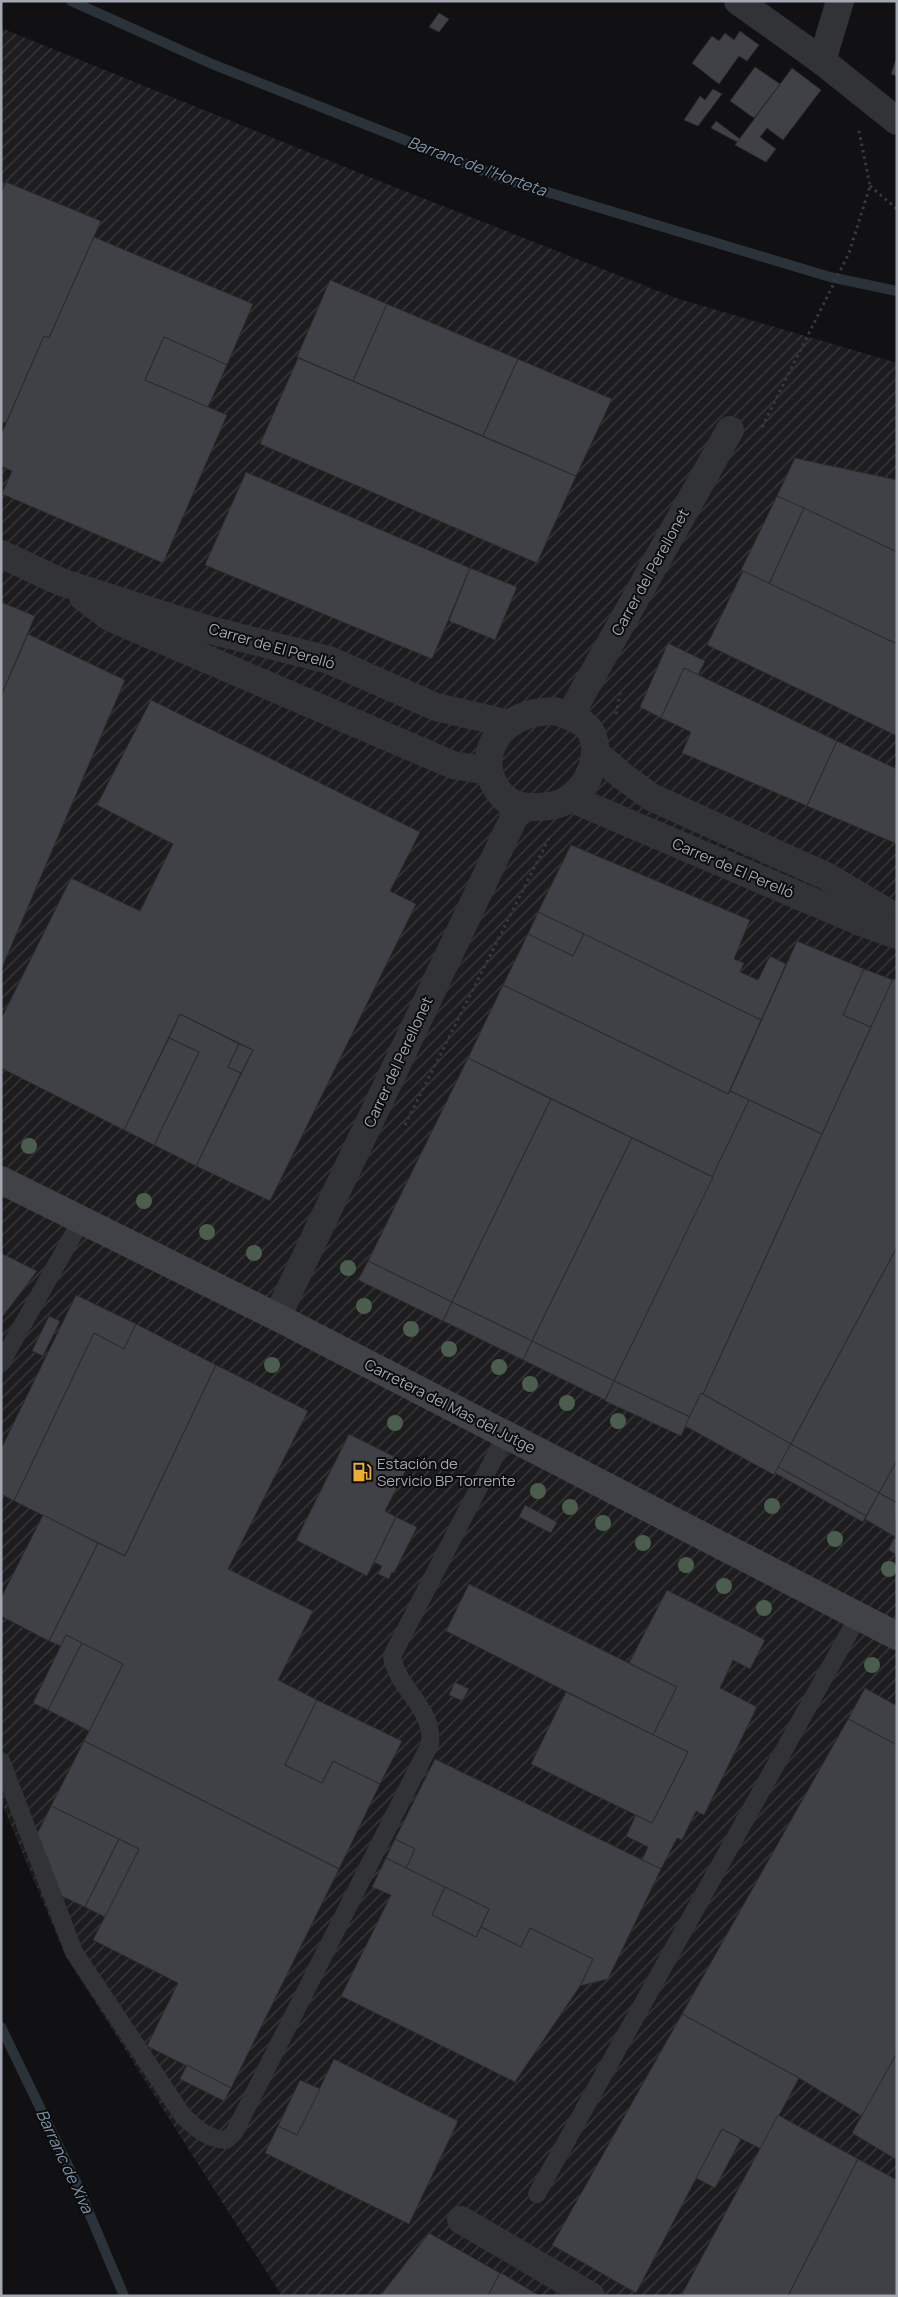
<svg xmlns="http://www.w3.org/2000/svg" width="898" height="2297" font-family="Manrope,sans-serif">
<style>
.industrial{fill:url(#industrial-furrows)}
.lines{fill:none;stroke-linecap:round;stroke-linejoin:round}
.stream{stroke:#2b333a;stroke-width:10}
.building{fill:#404146;stroke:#2b2b2e}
.path{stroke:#383a3e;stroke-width:3;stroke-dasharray:2.5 4;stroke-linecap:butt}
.lane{stroke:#323337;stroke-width:18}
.street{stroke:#323337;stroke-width:28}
.secondary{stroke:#404247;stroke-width:28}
.tree{fill:#4b5e4d}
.labels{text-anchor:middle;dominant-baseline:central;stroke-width:4;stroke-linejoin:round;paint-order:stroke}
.street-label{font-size:15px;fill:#a3a8b3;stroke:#0c0c0d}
.poi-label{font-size:15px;fill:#a3a8b3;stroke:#0c0c0d;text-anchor:start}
.water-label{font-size:16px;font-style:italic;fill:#7b95ad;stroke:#0c0c0d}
</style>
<defs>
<pattern id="industrial-furrows" width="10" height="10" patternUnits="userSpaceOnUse" patternTransform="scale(1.25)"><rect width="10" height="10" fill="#1d1d1f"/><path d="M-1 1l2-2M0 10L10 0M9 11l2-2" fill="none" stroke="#3b3b3d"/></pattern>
</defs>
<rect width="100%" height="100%" fill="#111113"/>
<path class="industrial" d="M1,28L402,190L676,298L897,363V2296H282L65,1955L1,1801Z"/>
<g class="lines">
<g class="stream">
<path d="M71,1L212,64L504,179L830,277L897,291"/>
<path d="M1,2027L77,2184L124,2296"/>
</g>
</g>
<g class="building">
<path d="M439,13L449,19L439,32L429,27Z"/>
<path d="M740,31L759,45L747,61L739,56L719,84L692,63L712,36L719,41L725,33L734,40Z"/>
<path d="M897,57V76L891,74Z"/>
<path d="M755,67L780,84L754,118L730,101Z"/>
<path d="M792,68L821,90L783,140L767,128L760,137L776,149L766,162L735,145Z"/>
<path d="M713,89L722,94L698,126L684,120L700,96L705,100Z"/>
<path d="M716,121L740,139L737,142L711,128Z"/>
<path d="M6,182L101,221L49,338L44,336L6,423L1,421V192Z"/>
<path d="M94,237L253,304L227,365L164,337L145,380L227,415L163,563L2,494L12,471L1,466V435L44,336L49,338Z"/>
<path d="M330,280L387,304L353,381L297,357Z"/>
<path d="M387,304L518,359L483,436L353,381Z"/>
<path d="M164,337L227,365L208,407L145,380Z"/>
<path d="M298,358L576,476L537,563L260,444Z"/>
<path d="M518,359L612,399L576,476L483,436Z"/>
<path d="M795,458L897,480V552L777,496Z"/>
<path d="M246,472L470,568L432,659L205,565Z"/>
<path d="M777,496L804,508L769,584L741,570Z"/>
<path d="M804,508L897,552V644L769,584Z"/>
<path d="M470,568L517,587L495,640L449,621Z"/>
<path d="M743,571L897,644V736L707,645Z"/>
<path d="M1,602L35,616L1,696Z"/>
<path d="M28,634L125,680L1,970V696Z"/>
<path d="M668,643L705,661L698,675L684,668L661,718L640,707Z"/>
<path d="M684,668L837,741L807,806L682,753L691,732L661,718Z"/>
<path d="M151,700L420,832L390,891L416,904L270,1201L196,1166L253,1050L180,1014L124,1130L1,1068V1019L71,878L140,911L173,844L97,805Z"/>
<path d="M837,741L897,769V844L807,806Z"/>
<path d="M571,845L750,920L734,959L744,963L740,972L758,980L770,956L786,964L761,1020L538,912Z"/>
<path d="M538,912L584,934L573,956L528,934Z"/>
<path d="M528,934L573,956L584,934L761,1020L728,1094L503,985Z"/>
<path d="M797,941L864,969L843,1015L871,1027L822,1134L730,1091Z"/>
<path d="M864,969L893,980L871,1027L843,1015Z"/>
<path d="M893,979L897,981V1247L791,1444L703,1394Z"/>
<path d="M503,985L728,1094L730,1091L749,1100L713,1177L468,1058Z"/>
<path d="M180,1014L239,1044L228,1067L241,1073L196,1166L154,1145L199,1052L169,1038Z"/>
<path d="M169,1038L199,1052L154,1145L124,1130Z"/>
<path d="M239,1044L253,1050L241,1073L228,1067Z"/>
<path d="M468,1058L551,1099L452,1302L368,1261Z"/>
<path d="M551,1099L632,1138L532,1341L452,1302Z"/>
<path d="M749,1100L822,1134L703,1394L701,1393L690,1417L614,1381Z"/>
<path d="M632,1138L713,1177L614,1381L532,1341Z"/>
<path d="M897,1247V1460L879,1493L791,1444Z"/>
<path d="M1,1253L37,1271L1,1319Z"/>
<path d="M368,1261L452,1302L443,1321L358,1280Z"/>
<path d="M76,1295L136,1324L124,1349L94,1333L14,1501L1,1494V1449Z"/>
<path d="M452,1302L532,1341L523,1360L443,1321Z"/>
<path d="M49,1316L60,1321L43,1356L32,1351Z"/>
<path d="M136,1324L216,1365L125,1556L14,1501L94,1333L124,1349Z"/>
<path d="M532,1341L614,1381L605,1400L523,1360Z"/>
<path d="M216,1365L308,1411L228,1569L313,1611L278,1680L317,1700L285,1765L322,1783L333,1761L380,1784L339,1869L84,1741L123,1664L66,1635L61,1646L49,1641L98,1543L125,1556Z"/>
<path d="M614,1381L690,1417L681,1436L605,1401Z"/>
<path d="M701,1393L791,1444L774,1475L685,1426Z"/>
<path d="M349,1434L409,1464L385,1511L396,1517L367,1576L296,1540Z"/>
<path d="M791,1444L879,1493L866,1516L778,1467Z"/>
<path d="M897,1460V1503L879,1493Z"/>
<path d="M778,1467L866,1516L863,1522L775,1473Z"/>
<path d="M879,1493L897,1503L895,1537L865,1519Z"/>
<path d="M525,1505L557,1522L551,1533L519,1517Z"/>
<path d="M43,1515L98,1543L49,1641L1,1616V1598Z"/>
<path d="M396,1517L417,1527L394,1573L392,1572L389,1579L378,1574L382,1566L374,1562Z"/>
<path d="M894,1538L897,1540V1555L888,1550Z"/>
<path d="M469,1584L677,1687L653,1735L446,1631Z"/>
<path d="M667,1590L765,1640L750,1669L733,1660L720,1688L757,1707L704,1815L696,1811L682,1840L677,1838L661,1869L642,1860L648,1847L626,1836L636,1815L652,1823L688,1752L653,1735L677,1687L629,1663Z"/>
<path d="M66,1635L82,1643L48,1710L33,1703Z"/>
<path d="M82,1643L123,1664L89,1731L48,1710Z"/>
<path d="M455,1682L469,1689L462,1701L449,1695Z"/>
<path d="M865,1688L897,1706V1745L848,1719Z"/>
<path d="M566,1692L688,1752L652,1823L531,1764Z"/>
<path d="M317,1700L402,1741L380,1784L333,1761L322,1783L285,1765Z"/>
<path d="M848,1719L897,1745V2053L862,2116L799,2078L682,2014Z"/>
<path d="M84,1741L339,1869L231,2088L147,2046L178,1983L93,1940L139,1849L51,1806Z"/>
<path d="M435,1759L661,1869L608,1979L580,1986L593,1959L530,1928L521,1947L481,1927L489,1909L406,1868L415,1849L395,1839Z"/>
<path d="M51,1806L119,1839L85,1907L55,1893L34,1840Z"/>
<path d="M119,1839L139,1849L105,1917L85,1907Z"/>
<path d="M395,1839L415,1849L406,1868L386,1858Z"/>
<path d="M386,1858L445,1887L432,1915L476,1937L481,1927L521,1947L530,1928L593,1959L580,1986L515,2082L341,1996L391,1895L372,1887Z"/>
<path d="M445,1887L489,1909L476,1937L432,1915Z"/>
<path d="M682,2014L799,2078L761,2149L722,2129L636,2293L552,2245Z"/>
<path d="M897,2053V2160L852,2133Z"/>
<path d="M334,2059L458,2121L409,2224L265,2153L278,2126L297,2135Z"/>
<path d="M187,2065L231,2088L224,2101L180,2079Z"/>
<path d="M300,2080L320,2089L297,2135L278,2126Z"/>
<path d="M778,2115L858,2159L788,2296H685L682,2294Z"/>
<path d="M722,2129L741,2139L715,2188L696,2178Z"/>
<path d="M858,2159L897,2180V2296H788Z"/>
<path d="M429,2233L500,2273L488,2296H380Z"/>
<path d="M500,2273L503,2274L540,2296H488Z"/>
</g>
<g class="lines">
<g class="path">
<path d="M870,186L897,209"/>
<path d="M762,427L849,253L870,186L859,131"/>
<path d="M616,714L620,693"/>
<path d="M405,1125L549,838"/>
</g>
<g class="lane">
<path d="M1,1363L81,1221"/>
<path d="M1,1761L74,1952L183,2116C196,2128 207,2139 226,2140L234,2133L430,1744C434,1707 398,1691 392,1656L506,1435"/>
<path d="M537,2194L859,1615"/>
</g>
<g class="street">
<path d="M738,1L822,61L897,121"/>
<path d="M822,61L840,1"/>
<path d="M1,554L61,582L210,630L329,660L436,707L510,724"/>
<path d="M83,597L111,618L453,765L488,771"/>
<path d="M554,711C566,714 586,721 592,734C601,756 589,785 570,798C558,807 543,807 530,807C519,807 506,802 500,793C476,763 492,727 527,715C535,712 545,712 554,711Z"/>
<path d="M570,715L730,430"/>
<path d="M596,753L621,775L651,797L826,876L897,918"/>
<path d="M570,798L858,921L897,935"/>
<path d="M277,1317L519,807"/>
<path d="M461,2220L591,2296"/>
</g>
<path class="secondary" d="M1,1180L277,1317L897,1636"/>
</g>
<g class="tree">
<circle cx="29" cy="1146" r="8"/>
<circle cx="144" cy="1201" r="8"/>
<circle cx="207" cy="1232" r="8"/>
<circle cx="254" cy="1253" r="8"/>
<circle cx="348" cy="1268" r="8"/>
<circle cx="364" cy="1306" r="8"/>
<circle cx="411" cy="1329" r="8"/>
<circle cx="449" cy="1349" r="8"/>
<circle cx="272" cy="1365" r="8"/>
<circle cx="499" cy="1367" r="8"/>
<circle cx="530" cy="1384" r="8"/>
<circle cx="567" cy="1403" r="8"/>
<circle cx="618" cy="1421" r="8"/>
<circle cx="395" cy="1423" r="8"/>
<circle cx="538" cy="1491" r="8"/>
<circle cx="772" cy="1506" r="8"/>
<circle cx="570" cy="1507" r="8"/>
<circle cx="603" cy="1523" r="8"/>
<circle cx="835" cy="1539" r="8"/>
<circle cx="643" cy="1543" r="8"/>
<circle cx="686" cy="1565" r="8"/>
<circle cx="889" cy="1569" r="8"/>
<circle cx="724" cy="1586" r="8"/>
<circle cx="764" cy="1608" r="8"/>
<circle cx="872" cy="1665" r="8"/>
</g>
<defs>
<symbol id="fuel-bare" viewBox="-9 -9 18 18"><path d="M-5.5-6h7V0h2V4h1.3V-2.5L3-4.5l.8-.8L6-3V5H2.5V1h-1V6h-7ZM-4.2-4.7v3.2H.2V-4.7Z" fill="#e9af32" stroke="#0c0c0d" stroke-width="2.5" paint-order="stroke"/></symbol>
</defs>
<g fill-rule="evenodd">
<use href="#fuel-bare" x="348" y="1458" width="28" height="28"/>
</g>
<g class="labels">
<g class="street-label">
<text transform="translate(650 572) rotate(-61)">Carrer del Perellonet</text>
<text transform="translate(272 646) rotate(16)">Carrer de El Perelló</text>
<text transform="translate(733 868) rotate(23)">Carrer de El Perelló</text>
<text transform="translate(398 1062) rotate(-65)">Carrer del Perellonet</text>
<text transform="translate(450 1406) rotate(27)">Carretera del Mas del Jutge</text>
</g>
<g class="poi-label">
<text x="377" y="1463">Estación de<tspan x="377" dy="17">Servicio BP Torrente</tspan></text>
</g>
<g class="water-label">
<text transform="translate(477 166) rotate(20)">Barranc de l'Horteta</text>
<text transform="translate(65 2161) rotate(65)">Barranc de Xiva</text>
</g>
</g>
<rect width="898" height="2297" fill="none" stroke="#a3a8b3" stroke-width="5"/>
</svg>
